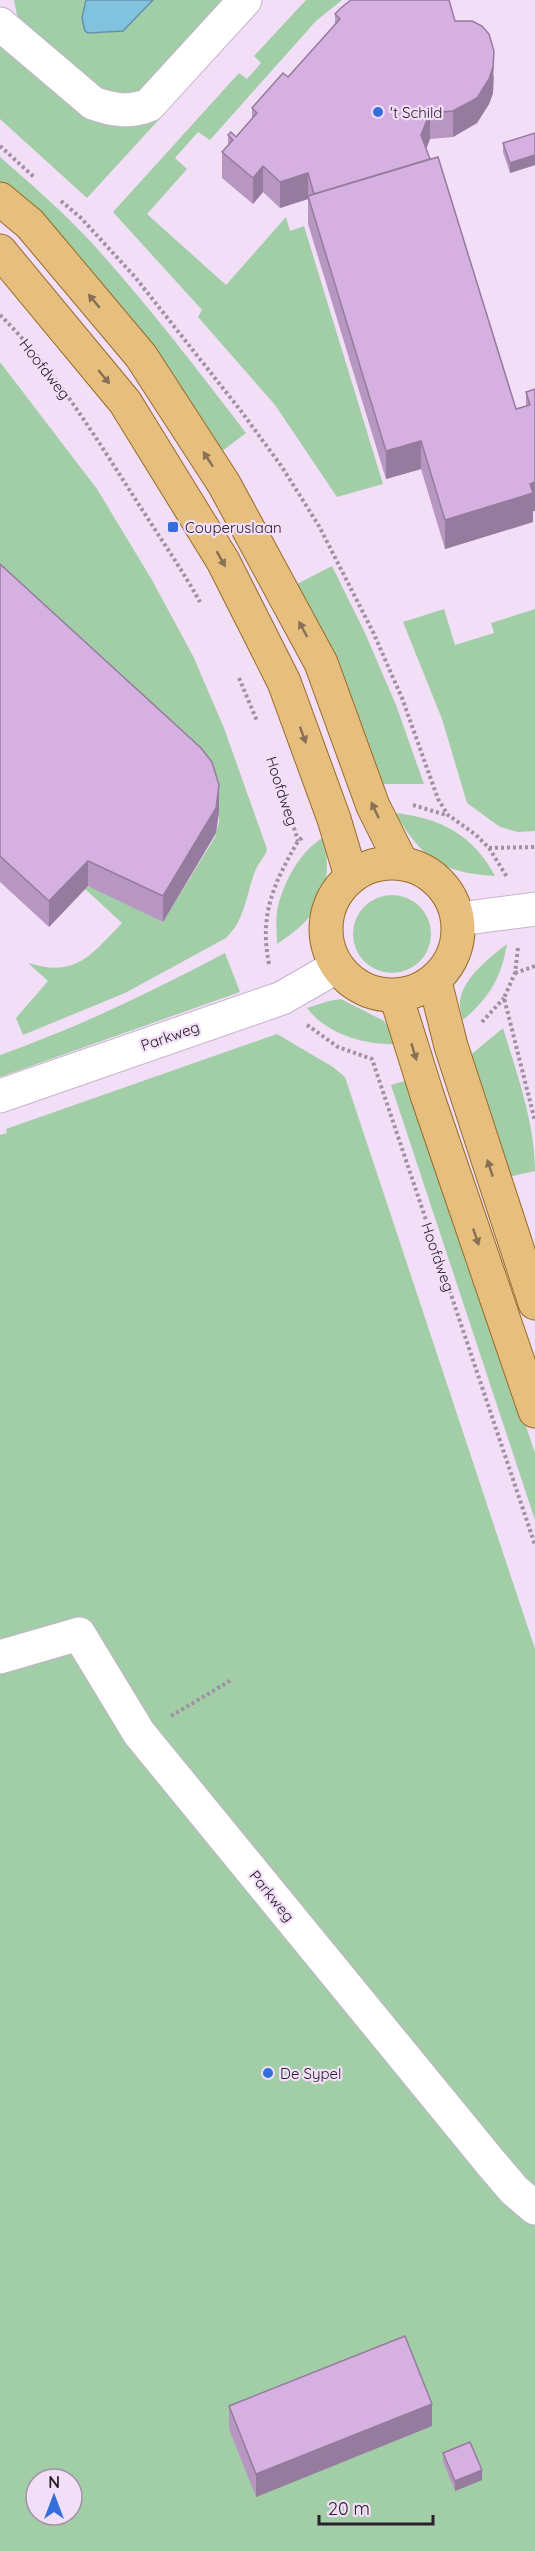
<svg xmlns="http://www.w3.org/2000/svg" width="535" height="2551" font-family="Quicksand,sans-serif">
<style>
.green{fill:#a1cea6;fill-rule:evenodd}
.water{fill:#81c3df;stroke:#6692a9;stroke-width:1.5}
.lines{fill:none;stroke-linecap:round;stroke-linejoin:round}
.minor-casing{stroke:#c5b2cb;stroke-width:35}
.major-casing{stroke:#996b27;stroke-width:35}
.path{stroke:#9f90a3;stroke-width:4;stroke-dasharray:3 3;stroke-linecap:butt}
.minor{stroke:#fff;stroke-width:33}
.major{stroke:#e6be7d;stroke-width:33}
.wall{fill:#b797c1}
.shaded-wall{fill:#957b9d}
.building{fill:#d5b0e0;stroke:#957b9d;stroke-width:1.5}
.oneway{fill:#877054}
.poi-dot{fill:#346edd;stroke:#f3def8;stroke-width:2}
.labels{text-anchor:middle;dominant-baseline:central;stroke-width:4.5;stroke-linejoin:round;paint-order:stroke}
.poi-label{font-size:15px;fill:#28212a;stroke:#f3def8;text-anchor:start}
.street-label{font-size:15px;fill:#28212a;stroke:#f3def8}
</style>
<rect width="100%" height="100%" fill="#f3def8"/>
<g class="green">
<path d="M14,0H86L82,18L100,33L123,31L153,0H223L159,72L137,93L125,97L102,92L18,20Z"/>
<path d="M306,0H342L316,21L210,140L198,132L175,158L187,169L147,214L226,285L286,217L290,231L304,226L383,484L337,497L275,405L198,317L202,310L113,212L239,73L247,79L261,63L254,56Z"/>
<path d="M0,44L72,106L162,110L165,113L87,198L0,119Z"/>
<path d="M0,157C31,184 62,211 90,241C146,302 196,368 246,433L221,452L25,206L0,183Z"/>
<path d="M0,362L97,489L152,580L193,656L224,728L267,849C266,856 259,862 256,869C246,893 246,919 226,938L125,993L23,1035L16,1018L48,981L28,963C76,978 91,955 122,923L84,888L92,886L163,922L215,837L219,822L218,805L0,590Z"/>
<path d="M332,566L365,633L396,705L424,784H376L295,585Z"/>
<path d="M444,609L455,645L494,633L491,623L535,609V831L518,832L500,827L467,803L442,719L403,622Z"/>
<path d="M395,813C441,818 473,835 495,876C441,873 423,859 395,813Z"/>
<path d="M324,837C333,889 322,915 277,944C277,932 275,918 278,906C285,880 300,851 324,837Z"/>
<circle cx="392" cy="934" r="39"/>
<path d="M507,944C501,978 490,997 463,1020C462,1015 459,1007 460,1001C463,978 490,957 507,944Z"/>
<path d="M225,953L240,992L0,1077V1055C79,1027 151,992 225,953Z"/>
<path d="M341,999L384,1021L399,1044C368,1046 327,1035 307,1008L329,1001Z"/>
<path d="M503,1028C517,1074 535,1123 535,1171L508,1177L468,1057Z"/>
<path d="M277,1034L333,1067L345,1077L535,1649V2551H0V1135L7,1133L6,1129ZM36,2479H72V2515H36Z"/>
<path d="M409,1080L535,1453V1520L391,1085Z"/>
</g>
<path class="water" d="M86,0H153L123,31L88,33L85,31L82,18Z"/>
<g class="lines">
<defs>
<g id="minor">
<path d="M0,24L93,103C112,110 130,113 149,105L245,0"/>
<path d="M459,919L535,909"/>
<path d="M0,1096L282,998L336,967"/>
<path d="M0,1657L79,1634L139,1733L491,2163L514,2190L535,2208"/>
</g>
<g id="major">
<path d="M0,199L30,224L141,356L224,484L321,663L373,806L401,862"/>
<path d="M0,251L125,402L223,561L284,682L334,819L351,876"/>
<circle cx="392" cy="929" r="66"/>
<path d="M435,982L451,1046L535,1303"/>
<path d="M396,996L427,1095L535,1411"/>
</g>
</defs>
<use href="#minor" class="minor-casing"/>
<use href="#major" class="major-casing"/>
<g class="path">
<path d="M0,146L35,178"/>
<path d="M61,201L81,218L135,277L241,411L282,467L319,526L373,632L402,698L438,799L448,815L476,835L489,848L507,877"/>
<path d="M0,315C53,367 94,435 134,497C156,532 180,566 200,602"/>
<path d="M239,678L257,721"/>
<path d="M285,799L298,841"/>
<path d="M413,805L446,815"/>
<path d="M489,848L535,847"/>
<path d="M518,948L515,973L504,998L535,1121"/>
<path d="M269,964C259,914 274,883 298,841L303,837"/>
<path d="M515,973L535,966"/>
<path d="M482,1022L504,998"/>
<path d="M307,1025L338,1047L372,1059L535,1545"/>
<path d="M171,1716L233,1679"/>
</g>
<use href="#minor" class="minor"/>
<use href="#major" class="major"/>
</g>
<g class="wall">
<path d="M335,14L455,21L494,77L493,93L489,104L477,123L453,137L430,139L426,149L516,409L526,406V392L535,389L533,522L445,549L421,469L386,479L308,224V199L280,208L263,192L253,204L222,178V152L228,146V135L236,137L252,118V108L288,77L335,25Z"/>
<path d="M535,133V165L510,173L503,152V143Z"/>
<path d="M0,564L219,811L216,833L163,922L88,886L49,927L0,882Z"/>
<path d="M229,2406L432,2426L256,2497L229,2429Z"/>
<path d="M443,2453L482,2480L455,2491L443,2462Z"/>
</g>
<g class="shaded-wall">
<path d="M494,51L493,93L489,104L477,123L453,137V111Z"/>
<path d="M430,113V139L421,161V135Z"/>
<path d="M535,155V165L510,173V163Z"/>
<path d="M263,166V192L253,204V178Z"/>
<path d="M308,173V199L280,208V182Z"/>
<path d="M421,441V469L386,479V451Z"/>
<path d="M535,482V511H533V522L445,549V520Z"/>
<path d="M219,785V811L216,833L163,922V896Z"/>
<path d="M88,861V886L49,927V901Z"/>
<path d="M432,2404V2426L256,2497V2474Z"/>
<path d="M482,2470V2480L455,2491V2481Z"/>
</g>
<g class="building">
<path d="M351,0H449L455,21H472L482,26L489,34L494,51L493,67L489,79L477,98L453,111L430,113L421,135L430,159L314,194L308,173L280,182L263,166L253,178L222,152L233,140L228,135L231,132L236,137L257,113L252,108L283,73L288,77L340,19L335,14L342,7Z"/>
<path d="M535,133V155L510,163L503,143Z"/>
<path d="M438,157L516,409L530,405L526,392L535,389V482L530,484L533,493L445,520L421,441L386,451L308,196Z"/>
<path d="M0,564L201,748L212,762L219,785L216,808L163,896L88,861L49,901L0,856Z"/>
<path d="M405,2336L432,2404L256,2474L229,2406Z"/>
<path d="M470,2442L482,2470L455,2481L443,2453Z"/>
</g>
<defs><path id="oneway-solid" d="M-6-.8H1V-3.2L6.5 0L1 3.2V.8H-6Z" transform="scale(1.5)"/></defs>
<g class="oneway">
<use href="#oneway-solid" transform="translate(94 301) rotate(-130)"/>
<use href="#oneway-solid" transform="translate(104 377) rotate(51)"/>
<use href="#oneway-solid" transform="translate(208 459) rotate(-123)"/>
<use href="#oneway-solid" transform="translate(221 559) rotate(61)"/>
<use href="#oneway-solid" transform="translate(303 629) rotate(-118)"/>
<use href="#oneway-solid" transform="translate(303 735) rotate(70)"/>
<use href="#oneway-solid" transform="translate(375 810) rotate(-115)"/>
<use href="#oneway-solid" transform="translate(414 1052) rotate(73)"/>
<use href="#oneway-solid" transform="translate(490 1168) rotate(-108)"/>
<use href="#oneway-solid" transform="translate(476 1237) rotate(71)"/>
</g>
<g class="poi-dot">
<circle cx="378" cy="112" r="6"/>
<rect x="167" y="521" width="12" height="12" rx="3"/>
<circle cx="268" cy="2073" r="6"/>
</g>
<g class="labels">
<g class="poi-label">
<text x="390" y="112">'t Schild</text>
<text x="185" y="527">Couperuslaan</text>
<text x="280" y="2073">De Sypel</text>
</g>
<g class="street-label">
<text transform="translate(45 369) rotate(52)">Hoofdweg</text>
<text transform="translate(282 791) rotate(72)">Hoofdweg</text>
<text transform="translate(170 1036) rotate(-19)">Parkweg</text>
<text transform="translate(438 1257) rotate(71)">Hoofdweg</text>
<text transform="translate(272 1896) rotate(51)">Parkweg</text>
</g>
</g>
<g transform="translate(54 2497)"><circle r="28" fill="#f3def8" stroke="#a292a6" stroke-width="1.5"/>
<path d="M0-4.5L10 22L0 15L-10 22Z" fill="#346edd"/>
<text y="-9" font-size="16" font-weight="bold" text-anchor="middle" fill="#28212a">N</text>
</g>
<path d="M319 2515v9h114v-9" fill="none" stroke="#28212a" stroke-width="3"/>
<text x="328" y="2515" font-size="18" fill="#28212a" stroke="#f3def8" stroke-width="4.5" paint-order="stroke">20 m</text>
</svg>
